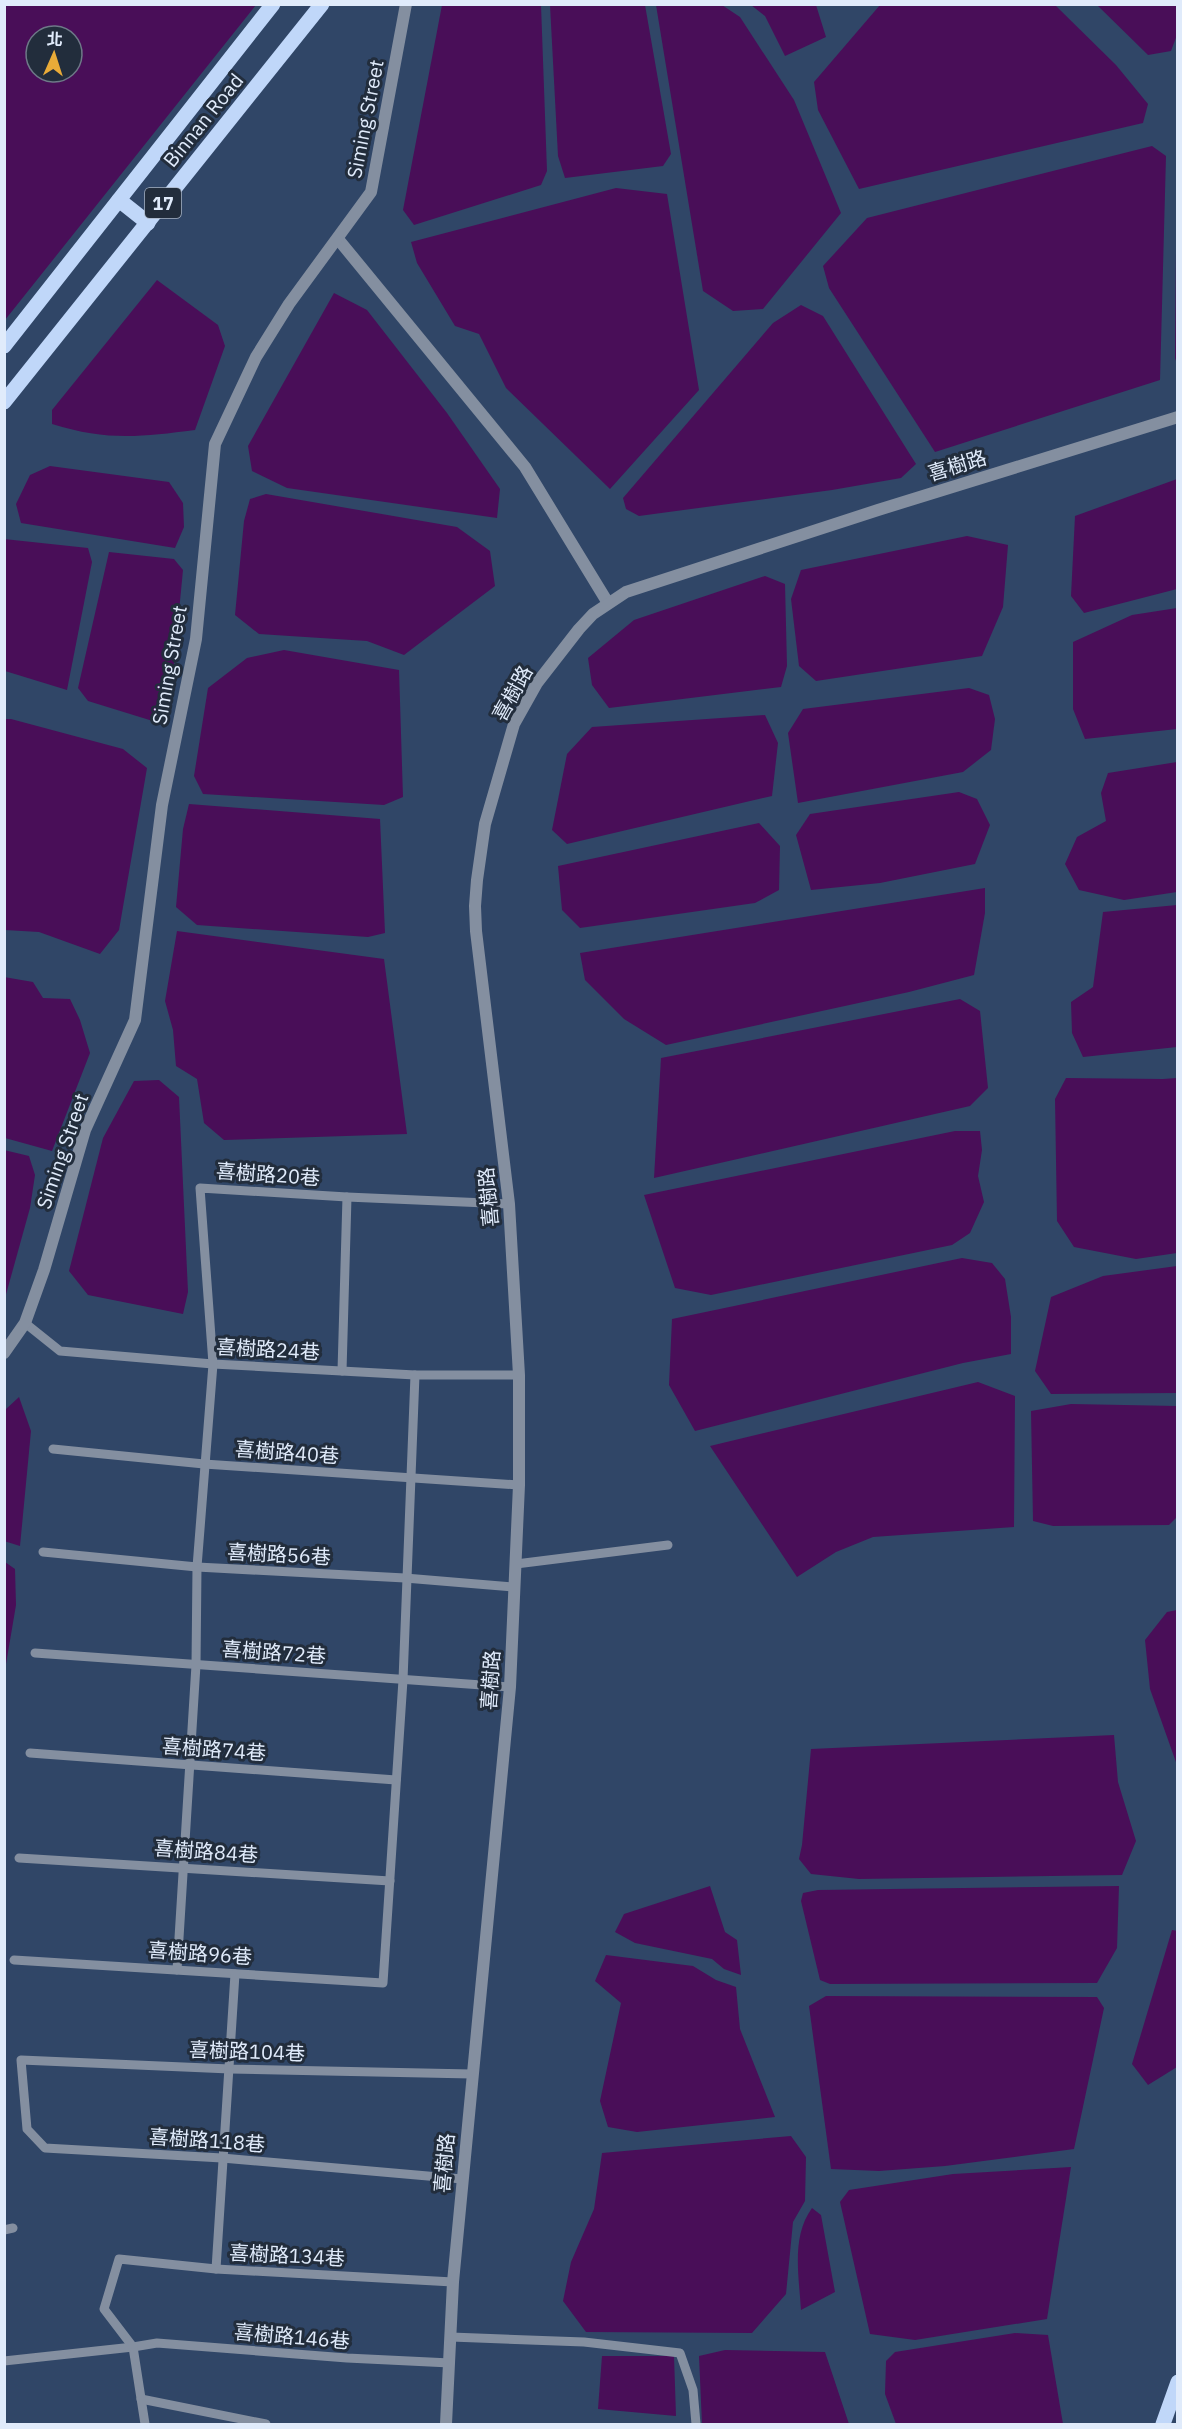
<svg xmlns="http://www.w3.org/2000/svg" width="1182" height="2429" font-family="'IBM Plex Sans','Noto Sans TC',sans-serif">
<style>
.water{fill:#490e58;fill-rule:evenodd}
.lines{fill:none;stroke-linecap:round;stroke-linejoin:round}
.service{stroke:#848fa0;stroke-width:9}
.minor{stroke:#848fa0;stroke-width:12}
.tertiary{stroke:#848fa0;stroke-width:12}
.primary{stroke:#c0d7f9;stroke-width:15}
.labels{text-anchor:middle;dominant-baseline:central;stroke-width:6;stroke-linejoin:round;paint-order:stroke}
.shield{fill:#222d3c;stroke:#a7b2c2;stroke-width:1.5}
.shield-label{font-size:18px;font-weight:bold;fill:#e0ebfb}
.street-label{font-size:20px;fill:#e0ebfb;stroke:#222d3c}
</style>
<rect width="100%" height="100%" fill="#304667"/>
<g class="water">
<path d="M5,4L256,5L5,320L4,5ZM36,36H72V72H36Z"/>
<path d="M442,5H541L547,171L541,185L414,225L403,210Z"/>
<path d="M550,5H645L671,154L663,166L565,178L558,156Z"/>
<path d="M656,5H722L740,17L794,100L841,213L763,309L733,311L703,291Z"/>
<path d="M751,5H816L826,37L785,56L765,16Z"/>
<path d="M880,5H1055L1116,65L1148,104L1143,123L859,189L818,110L814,82Z"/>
<path d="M1097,5H1177V35L1171,51L1148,55Z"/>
<path d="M1177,145V364L1175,358Z"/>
<path d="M1152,146L1166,156L1160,380L935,452L829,288L823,266L867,218Z"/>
<path d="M616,188L667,194L699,390L610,489L506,388L479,334L455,326L417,263L411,242Z"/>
<path d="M157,280L218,325L225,346L195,430C140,437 106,441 52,424V410Z"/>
<path d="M334,293L367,310L447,413L500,489L497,518L287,488L252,471L248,446Z"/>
<path d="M801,305L823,316L916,464L901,478L832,490L639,516L626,509L623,498L773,323Z"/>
<path d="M50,466L169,482L183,503L184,527L175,548L21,523L16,504L30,475Z"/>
<path d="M1177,479V589L1084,613L1071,596L1075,516Z"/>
<path d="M266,494L457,527L490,551L495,586L404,655L367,641L259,634L235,615L244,521L250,499Z"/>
<path d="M967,536L1008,545L1003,607L982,656L816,681L799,666L791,599L801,570Z"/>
<path d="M4,539L88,548L92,562L67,690L5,671Z"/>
<path d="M109,552L174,559L183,570L170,705L156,722L88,701L78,688Z"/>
<path d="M765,576L785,584L787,666L781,687L609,708L592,685L588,658L634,620Z"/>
<path d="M1177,608V729L1085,739L1073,709V642L1132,615Z"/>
<path d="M284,650L399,670L403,797L384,805L203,794L194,776L208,688L247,658Z"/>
<path d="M969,688L989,695L995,719L991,750L963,772L798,803L788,733L803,709Z"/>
<path d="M765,715L778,743L772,796L567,844L552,830L567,754L592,727Z"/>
<path d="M5,719H11L123,749L147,768L119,930L100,954L39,932L5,930Z"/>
<path d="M1177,762V892L1124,900L1079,890L1065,864L1077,837L1106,821L1101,793L1108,773Z"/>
<path d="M959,792L977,799L990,825L975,864L880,883L811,890L796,835L810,814Z"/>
<path d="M189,804L380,819L385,933L368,937L197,925L176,907L183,829Z"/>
<path d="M759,823L780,846L779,890L755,903L580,928L562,910L558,866Z"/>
<path d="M985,888V913L974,975L909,992L666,1045L624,1019L585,980L580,953Z"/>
<path d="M1177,905V1047L1083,1057L1072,1033L1071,1002L1093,987L1103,912Z"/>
<path d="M177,931L384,959L407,1134L224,1140L204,1123L197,1079L176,1066L173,1030L165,1001Z"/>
<path d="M4,977L33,982L43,998L70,999L80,1020L90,1053L52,1151L5,1138Z"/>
<path d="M960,999L980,1011L988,1088L970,1106L654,1178L661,1058Z"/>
<path d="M1066,1078L1163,1079L1177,1078V1253L1136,1259L1074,1247L1057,1221L1055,1099Z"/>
<path d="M159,1080L179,1097L188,1292L183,1314L88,1295L69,1271L103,1138L134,1081Z"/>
<path d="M955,1131H980L982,1150L978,1176L984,1202L970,1233L952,1245L711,1295L675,1288L644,1195Z"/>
<path d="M4,1150L29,1156L35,1175L30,1208L5,1298Z"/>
<path d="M962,1258L992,1263L1005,1279L1011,1317V1354L963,1363L695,1431L669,1385L672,1319Z"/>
<path d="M1177,1266V1393L1051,1394L1035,1371L1051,1297L1103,1276Z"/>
<path d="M978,1382L1015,1396L1014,1527L873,1537L836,1552L797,1577L710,1446Z"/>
<path d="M19,1397L31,1431L20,1546L4,1541L5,1410Z"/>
<path d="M1071,1404L1177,1406V1517L1169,1525L1053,1526L1033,1521L1031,1411Z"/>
<path d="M5,1562L15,1569L16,1605L5,1670Z"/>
<path d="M1177,1610H1178L1177,1765L1150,1689L1145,1640L1167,1612Z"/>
<path d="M1114,1735L1118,1782L1136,1841L1122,1875L859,1879L811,1874L799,1859L802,1845L811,1749Z"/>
<path d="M710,1886L725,1932L737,1940L741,1975L724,1969L712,1959L635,1943L615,1932L624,1914Z"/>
<path d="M1119,1886L1117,1948L1097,1983L830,1984L820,1980L801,1901L803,1893L818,1890Z"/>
<path d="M1172,1930L1178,1931L1177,2067L1148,2085L1132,2064Z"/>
<path d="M606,1955L693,1966L716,1980L736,1987L740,2029L775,2117L637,2132L608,2127L600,2101L621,2003L595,1981Z"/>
<path d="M826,1996L1097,1997L1104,2008L1074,2149L945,2166L879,2171L831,2169L809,2006Z"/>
<path d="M791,2136L806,2157L805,2201L793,2222L786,2294L752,2333L586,2332L563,2301L571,2262L594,2209L602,2153Z"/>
<path d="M1071,2167L1047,2319L915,2340L870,2334L840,2202L849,2190L953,2174Z"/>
<path d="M812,2208L821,2215L835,2292L801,2310C799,2276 791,2237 812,2208Z"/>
<path d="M1015,2333L1048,2335L1063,2424H896L885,2394L886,2361L895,2352Z"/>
<path d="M725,2350L825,2352L849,2424H702L699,2356Z"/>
<path d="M602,2356H674L676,2416L598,2409Z"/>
</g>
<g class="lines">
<g class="service">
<path d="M25,1323L60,1351L213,1364L415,1375H519"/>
<path d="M342,1371L347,1197"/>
<path d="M53,1449L204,1464L519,1485"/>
<path d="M43,1552L197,1567L405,1578L514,1587"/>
<path d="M516,1564L668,1545"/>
<path d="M35,1653L510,1687"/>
<path d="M30,1753L396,1780"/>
<path d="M19,1858L390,1881"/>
<path d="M14,1960L383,1983L403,1680L415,1375"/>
<path d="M177,1970L196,1665L197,1567L213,1364L200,1188L347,1197L509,1204"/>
<path d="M462,2179L222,2158L45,2148L27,2129L21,2060L230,2069L472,2074"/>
<path d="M4,2230L13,2228"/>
<path d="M216,2269L235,1974"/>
<path d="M451,2337L584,2342L680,2353L693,2390L696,2424"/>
<path d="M4,2361L133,2347L157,2343L347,2358L450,2363"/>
<path d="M141,2399L266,2424"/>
<path d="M145,2424L133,2347L104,2309L119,2259L216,2269L453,2282"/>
</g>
<g class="minor">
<path d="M338,239L525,467L608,603"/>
<path d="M4,1353L25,1323L44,1270L85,1130L135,1020L162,805L196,639L215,444L256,357L289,304L371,192L406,4"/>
</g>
<path class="tertiary" d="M446,2424L453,2282L510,1687L519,1485V1375L509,1204L476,931L475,906L477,880L485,824L514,724L537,683L579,629L593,614L626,592L878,510L1178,417"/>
<g class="primary">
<path d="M119,200L148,223"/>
<path d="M4,346L273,4"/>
<path d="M4,402L322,4"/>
<path d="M1163,2424L1178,2382"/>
</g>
</g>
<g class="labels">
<rect class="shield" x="145" y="188" width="36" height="30" rx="4.5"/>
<g class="shield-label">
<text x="163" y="203">17</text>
</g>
<g class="street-label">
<text transform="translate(365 119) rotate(-79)">Siming Street</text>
<text transform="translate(203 120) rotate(-51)">Binnan Road</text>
<text transform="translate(957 465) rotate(-17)">喜樹路</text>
<text transform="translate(169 665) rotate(-80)">Siming Street</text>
<text transform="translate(512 693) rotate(-61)">喜樹路</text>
<text transform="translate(62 1151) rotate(-71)">Siming Street</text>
<text transform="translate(268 1174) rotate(4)">喜樹路20巷</text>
<text transform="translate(488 1197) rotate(-95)">喜樹路</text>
<text transform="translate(268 1349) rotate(3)">喜樹路24巷</text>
<text transform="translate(287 1452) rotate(4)">喜樹路40巷</text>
<text transform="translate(279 1554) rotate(3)">喜樹路56巷</text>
<text transform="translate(274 1652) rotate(4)">喜樹路72巷</text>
<text transform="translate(490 1680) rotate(-86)">喜樹路</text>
<text transform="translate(214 1749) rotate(4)">喜樹路74巷</text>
<text transform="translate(206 1851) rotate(4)">喜樹路84巷</text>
<text transform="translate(200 1953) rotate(4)">喜樹路96巷</text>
<text transform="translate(247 2051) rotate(2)">喜樹路104巷</text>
<text transform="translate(207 2140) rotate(4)">喜樹路118巷</text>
<text transform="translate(444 2163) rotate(-85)">喜樹路</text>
<text transform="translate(287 2255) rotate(3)">喜樹路134巷</text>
<text transform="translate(292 2336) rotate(5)">喜樹路146巷</text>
</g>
</g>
<rect width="1182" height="2429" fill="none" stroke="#e0ebfb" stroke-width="12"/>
<g transform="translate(54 54) rotate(3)"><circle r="28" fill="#222d3c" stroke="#6e7988" stroke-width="1.5"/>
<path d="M0-4.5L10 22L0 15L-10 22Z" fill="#e9ab38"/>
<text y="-9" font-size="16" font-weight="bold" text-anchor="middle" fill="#e0ebfb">北</text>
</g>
</svg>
